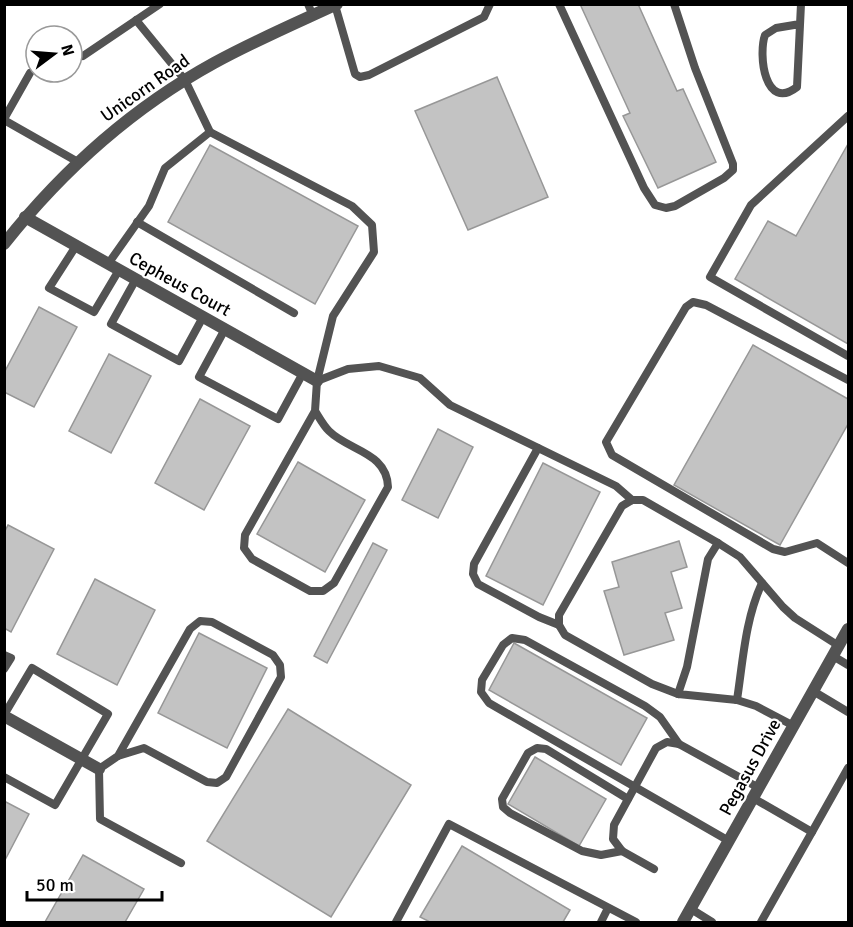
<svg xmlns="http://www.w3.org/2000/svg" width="853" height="927" font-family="Signika,sans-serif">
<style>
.building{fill:#c3c3c3;stroke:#979797;stroke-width:1.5}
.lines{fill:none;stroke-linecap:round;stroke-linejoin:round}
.service{stroke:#535353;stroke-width:8}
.minor{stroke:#535353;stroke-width:12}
.tertiary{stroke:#535353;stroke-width:12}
.labels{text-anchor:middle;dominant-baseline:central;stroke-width:4.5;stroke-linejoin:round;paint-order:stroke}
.street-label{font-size:18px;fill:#000;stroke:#fff}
</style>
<rect width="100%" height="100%" fill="#fff"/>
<g class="building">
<path d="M580,4H638L677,91L683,89L716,162L658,188L623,116L630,113Z"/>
<path d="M497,77L548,197L468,230L415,111Z"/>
<path d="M848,144V344L735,279L768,221L796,236Z"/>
<path d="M210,145L358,226L315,304L168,222Z"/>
<path d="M39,307L77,327L34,407L4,392V373Z"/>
<path d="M753,345L848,399V424L780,545L674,485Z"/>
<path d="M109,354L151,376L111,453L69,431Z"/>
<path d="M200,399L250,426L204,510L155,483Z"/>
<path d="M438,429L473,447L438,518L402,500Z"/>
<path d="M298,462L365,500L325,572L257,534Z"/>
<path d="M543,463L600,492L543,605L486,576Z"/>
<path d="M8,525L54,549L11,632L4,628V533Z"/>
<path d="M679,541L687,567L671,572L682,608L665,613L674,640L624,655L604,591L619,587L612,562Z"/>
<path d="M373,543L387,550L327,663L314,656Z"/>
<path d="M95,579L155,610L117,685L57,654Z"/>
<path d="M199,633L267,668L227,748L158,713Z"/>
<path d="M514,643L647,718L621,765L489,690Z"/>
<path d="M288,709L411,785L331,917L207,841Z"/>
<path d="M535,757L606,799L579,846L508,804Z"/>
<path d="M4,801L29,814L4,862Z"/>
<path d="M462,846L570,910L563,922H430L420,917Z"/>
<path d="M83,855L144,889L125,922H45Z"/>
</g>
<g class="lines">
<g class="service">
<path d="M308,4L313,16"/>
<path d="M559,4L644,188L655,205L666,208L675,206L724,178L733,170V164L695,68L674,4"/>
<path d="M335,5L355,74L360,77L369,75L484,17L490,4"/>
<path d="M800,24L776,28L765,35C758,55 765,112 797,87L801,4"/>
<path d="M83,56L160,4"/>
<path d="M848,116L751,205L710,277L848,356"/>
<path d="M4,119L30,73"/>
<path d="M4,120L78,162"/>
<path d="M210,132L352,206L372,225L374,252L333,316L317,381L315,411L245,535L244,548L252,559L310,591H323L334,583L388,487C387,452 349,451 329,431C323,425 319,417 315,411"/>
<path d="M137,222L294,313"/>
<path d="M76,246L49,288L94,312L119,270"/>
<path d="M108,264L149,206L165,168L210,132L185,80L136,20"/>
<path d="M136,279L111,324L179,361L203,317"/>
<path d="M225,329L199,377L278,419L303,373"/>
<path d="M848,380L706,305L693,302L686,307L606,442L612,455L773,549L785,552L817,543L848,563"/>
<path d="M317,381L348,369L379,366L420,378L450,405L616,486L632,500"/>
<path d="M538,448L474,564L473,574L478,584L539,617L559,625"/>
<path d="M4,655L11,658L4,669"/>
<path d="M833,656L848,665"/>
<path d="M813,691L848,712"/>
<path d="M678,694L652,684L565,635L559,625V615L622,506L632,500H643L718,543"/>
<path d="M737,700C743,661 745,620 762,583"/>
<path d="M4,715L32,668L108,714L55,805L4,777"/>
<path d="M794,726L756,706L737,700L678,694L687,667L708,559L718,543L740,557L783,607L795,618L839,646"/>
<path d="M679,744L660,717L645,706L525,640L512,638L503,645L482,680L481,692L489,703L729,841"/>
<path d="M118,756L190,629L200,621L212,622L273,655L280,665L281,677L226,777L217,783L207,782L144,748L118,756L99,769L100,819L181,863"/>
<path d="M753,798L812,832L848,768"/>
<path d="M622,851L601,855L582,851L510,813L503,807L502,799L528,753L537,748L546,749L628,799"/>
<path d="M654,869L622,851L613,839L614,825L656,748L667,742L679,744L759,788"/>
<path d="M691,909L712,922"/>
<path d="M396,922L449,824L636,922"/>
<path d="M601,922L608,908"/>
<path d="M761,922L812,832"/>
</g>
<g class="minor">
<path d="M25,217L317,381"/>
<path d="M4,244C62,171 132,108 214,63C254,41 296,23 337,4"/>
<path d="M4,716L99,769"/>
</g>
<path class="tertiary" d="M683,922L848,629"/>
</g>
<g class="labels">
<g class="street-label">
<text transform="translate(145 88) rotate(-35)">Unicorn Road</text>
<text transform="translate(180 284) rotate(29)">Cepheus Court</text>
<text transform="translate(750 767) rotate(-61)">Pegasus Drive</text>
</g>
</g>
<rect width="853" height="927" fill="none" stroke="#000000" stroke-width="12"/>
<g transform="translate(54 54) rotate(74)"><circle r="28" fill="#ffffff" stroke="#999999" stroke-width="1.5"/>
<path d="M0-4.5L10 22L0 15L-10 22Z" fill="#000000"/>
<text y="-9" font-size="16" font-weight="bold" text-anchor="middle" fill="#000000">N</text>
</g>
<path d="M27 891v9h135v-9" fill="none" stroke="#000000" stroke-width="3"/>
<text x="36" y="891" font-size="18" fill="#000000" stroke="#ffffff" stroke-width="4.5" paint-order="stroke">50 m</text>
</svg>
